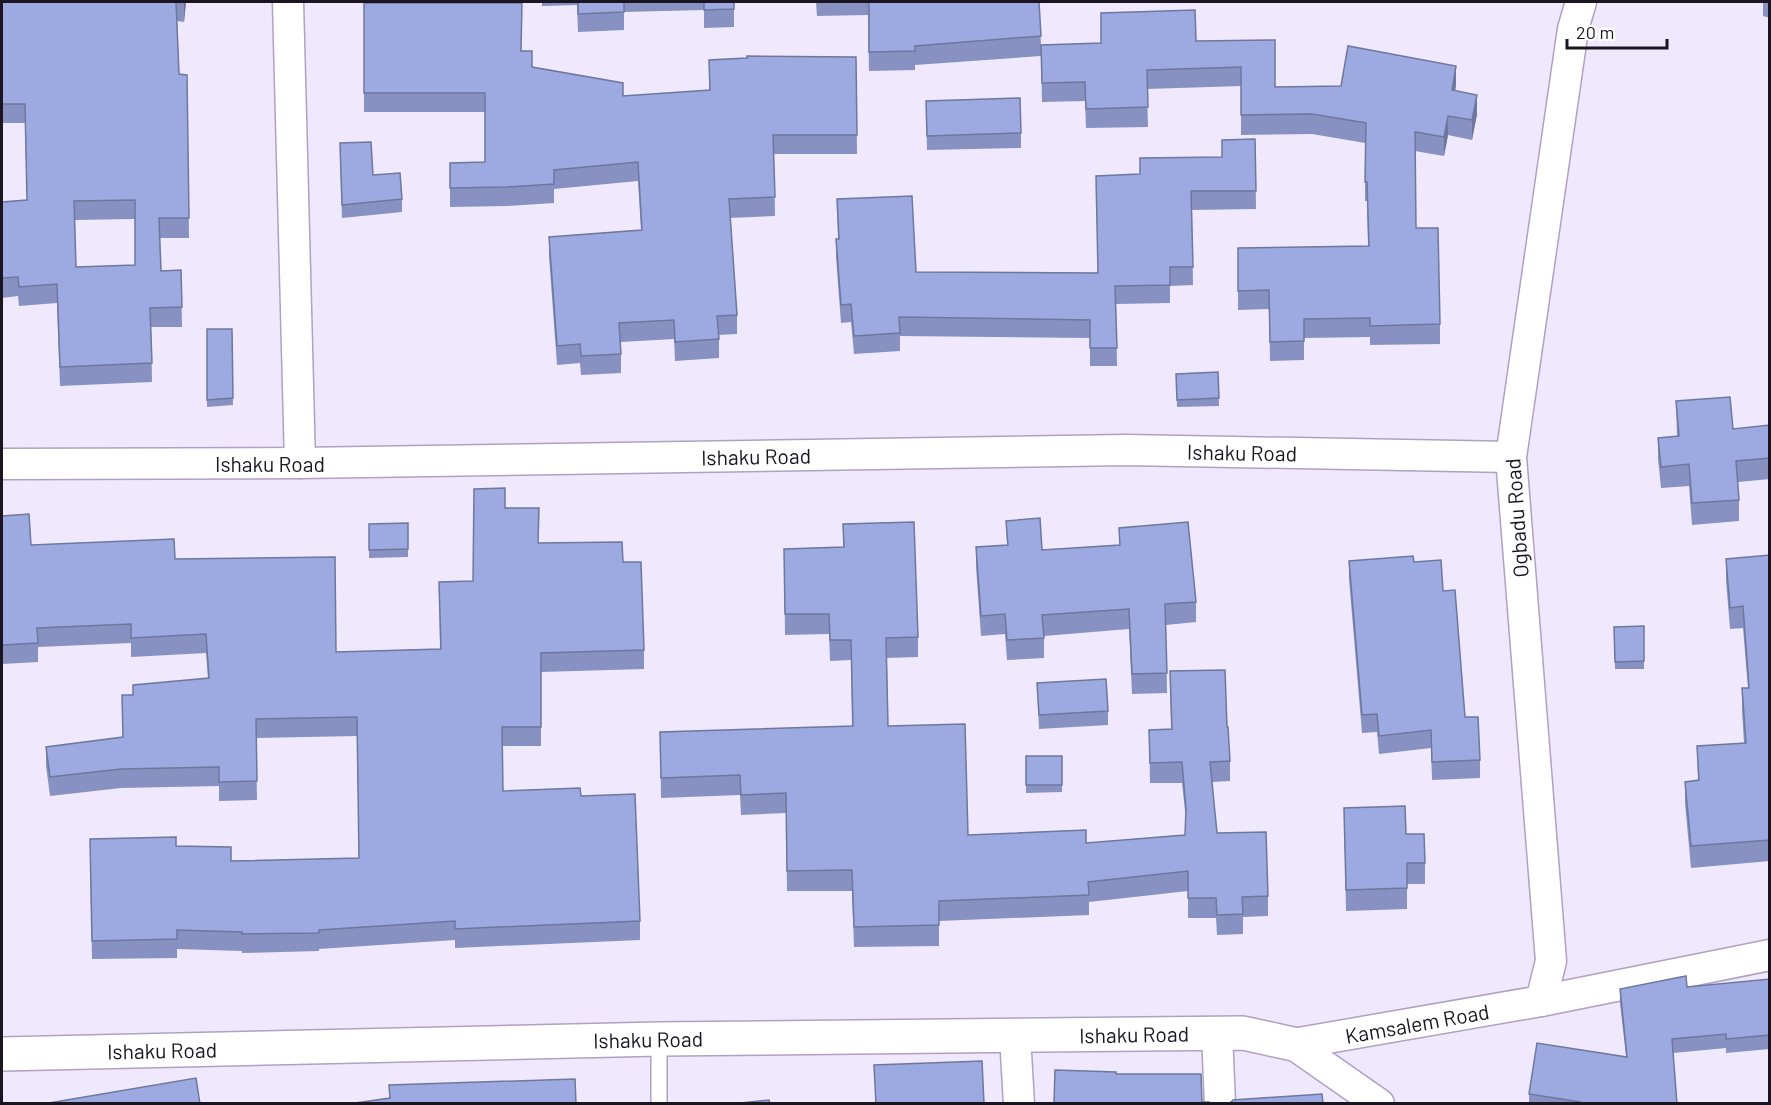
<svg xmlns="http://www.w3.org/2000/svg" width="1771" height="1105" font-family="Barlow,sans-serif">
<style>
.lines{fill:none;stroke-linecap:round;stroke-linejoin:round}
.lane-casing{stroke:#afa1c3;stroke-width:18}
.street-casing{stroke:#afa1c3;stroke-width:33}
.secondary-casing{stroke:#afa1c3;stroke-width:36}
.lane{stroke:#fff;stroke-width:15}
.street{stroke:#fff;stroke-width:30}
.secondary{stroke:#fff;stroke-width:33}
.wall{fill:#8792c2;fill-rule:evenodd}
.shaded-wall{fill:#6e779e}
.building{fill:#9daae2;stroke:#6e779e;stroke-width:1.5;fill-rule:evenodd}
.labels{text-anchor:middle;dominant-baseline:central;stroke-width:5;stroke-linejoin:round;paint-order:stroke}
.street-label{font-size:21px;fill:#1a1521;stroke:#fff}
</style>
<rect width="100%" height="100%" fill="#f0e8fd"/>
<g class="lines">
<defs>
<path id="lane" d="M659,1039V1104"/>
<g id="street">
<path d="M288,2L300,463"/>
<path d="M2,464L300,463L1126,450L1511,457"/>
<path d="M1541,1001L1551,961L1511,457L1573,29L1581,2"/>
<path d="M1217,1033L1220,1104"/>
<path d="M1015,1036L1019,1104"/>
<path d="M1293,1044L1541,1001L1770,955"/>
<path d="M1293,1044L1379,1104"/>
</g>
<path id="secondary" d="M2,1054L659,1039L1243,1033L1293,1044"/>
</defs>
<use href="#lane" class="lane-casing"/>
<use href="#street" class="street-casing"/>
<use href="#secondary" class="secondary-casing"/>
<use href="#lane" class="lane"/>
<use href="#street" class="street"/>
<use href="#secondary" class="secondary"/>
</g>
<g class="wall">
<path d="M2,2H186L184,22L177,21L179,74L187,75L189,238H159L161,271L181,270L182,327H151L152,382L60,386L57,303L19,306L18,296L2,298V202L27,200L25,123H2ZM135,219V265L76,267L75,220Z"/>
<path d="M542,2H734V27L704,28V10L624,12V30L578,32L577,5L542,6Z"/>
<path d="M816,2H1039L1041,45L1101,43V13L1196,41L1275,87L1456,85L1455,91L1477,114L1472,140L1448,135L1444,156L1415,151L1416,228L1440,324V344L1370,345V337L1304,338V360L1270,361L1269,309L1238,310V248L1368,246L1367,201H1365V143L1312,134L1241,135V86L1147,89L1148,127L1086,128L1085,101L1042,102L1041,56L915,65V70L869,71L868,15L817,16Z"/>
<path d="M1763,2H1770V18L1763,16Z"/>
<path d="M364,3L522,51L532,67L623,96L709,90V60L856,57L857,154H774L775,216L730,218L737,315V334L719,335V358L675,361L674,339L621,342V373L581,375L580,363L557,365L549,256V237L641,230L638,181L554,189V203L507,206L450,207V163L485,162V112H364Z"/>
<path d="M926,101L1021,133V148L927,150Z"/>
<path d="M1255,139L1256,209L1192,210L1193,285L1170,286V303L1116,304L1117,366H1090V338L900,336V351L854,354L851,322L841,323L836,257V239H838L837,199L916,272L1097,273L1140,175L1222,157Z"/>
<path d="M340,157L373,175L402,199V212L342,218Z"/>
<path d="M207,329H232L233,405L207,407Z"/>
<path d="M1218,372L1219,406L1177,407L1176,374Z"/>
<path d="M1676,401L1733,429L1770,425V479L1738,482L1739,500V521L1692,525L1689,486L1661,488L1658,459V438L1677,436Z"/>
<path d="M505,508L539,543L623,562L644,650V669L541,672V746H502L503,791L581,796L640,921V940L455,948V940L319,949V951L242,953V951L177,949V958L92,959L90,858L176,846L231,861L359,858L357,736L256,738L257,800L219,801V786L121,788L50,796L46,766V747L123,737L133,695L208,679L206,653L131,657V643L38,647V662L2,664V516L31,545L175,559L336,652L440,649L439,582L473,581Z"/>
<path d="M1006,521L1042,550L1119,545V528L1196,602V622L1166,625L1167,693L1132,694L1129,629L1044,636V658L1007,660L1005,634L981,636L976,567V547L1007,545Z"/>
<path d="M408,523V557L369,558V524Z"/>
<path d="M843,524L918,637V657L887,658L888,726L968,835L1086,843L1185,835L1186,820L1182,783H1150L1149,730L1171,729L1170,671L1227,727L1230,761V781L1212,782L1217,833L1268,896V916L1243,917V934L1217,935L1216,918H1188V891L1089,902V915L939,921V946L854,947L852,891H787L786,813L741,815L740,795L661,798L660,732L852,726L851,660L830,661L829,634L785,635L784,549L843,547Z"/>
<path d="M1770,555V861L1691,868L1685,803V782L1698,781L1697,746L1744,743L1742,710V688H1748L1743,628L1730,629L1726,580V559Z"/>
<path d="M1349,561L1414,562L1443,591L1465,717L1480,760V778L1432,780L1431,748L1379,754L1377,732L1362,733L1349,579Z"/>
<path d="M1644,626V669H1615L1614,627Z"/>
<path d="M1037,683L1108,711V725L1039,729Z"/>
<path d="M1026,756H1062V792L1026,793Z"/>
<path d="M1344,808L1406,834L1425,863V884H1407V909L1346,911Z"/>
<path d="M1770,979V1049L1726,1053V1048L1673,1053L1677,1104H1529V1094L1626,1056L1620,1003V989L1687,987Z"/>
</g>
<g class="shaded-wall">
<path d="M184,2H186L184,22Z"/>
<path d="M1456,66V85L1452,109V90Z"/>
<path d="M1477,95V114L1472,140V120Z"/>
<path d="M1448,116V135L1444,156V137Z"/>
</g>
<g class="building">
<path d="M2,2H184V3L176,2L179,74L187,75L189,218H159L161,271L181,270L182,307L150,308L152,363L60,367L57,284L19,287L18,277L2,278V202L27,200L25,104H2ZM135,200V265L76,267L74,201Z"/>
<path d="M578,2H624V12L578,14Z"/>
<path d="M704,2H734V9L704,10Z"/>
<path d="M869,2H1039L1041,36L915,46V51L869,52Z"/>
<path d="M364,3H522L521,51H532V67L623,83V96L710,90L709,60L747,58V56L856,57L857,135H773L775,197L729,199L737,315L717,316L719,339L675,342L674,320L619,323L621,354L581,356L580,344L557,346L549,237L642,230L638,162L554,170V184L507,187L450,188V163L485,162V93H364Z"/>
<path d="M1195,10L1196,41L1275,40V87L1341,86L1348,46L1456,66L1452,90L1477,95L1472,120L1448,116L1444,137L1415,132L1416,228H1438L1440,324L1370,326V318L1304,319V341L1270,342L1269,290L1238,291V248L1369,246L1367,182H1365L1366,123L1312,114L1241,115V67L1147,70L1148,107L1086,109L1085,82L1042,83L1041,45L1101,43V13Z"/>
<path d="M1020,98L1021,133L927,136L926,101Z"/>
<path d="M1255,139L1256,191H1191L1193,267H1170V285L1115,286L1117,348H1090V320L899,317L900,333L854,336L851,304L841,305L836,239H839L837,199L912,196L916,272L1098,273L1096,176L1140,174V158L1222,157V140Z"/>
<path d="M371,142L373,175L400,173L402,199L342,205L340,143Z"/>
<path d="M207,329H232L233,398L207,400Z"/>
<path d="M1218,372L1219,398L1177,400L1176,374Z"/>
<path d="M1730,397L1733,429L1770,425V458L1736,461L1739,500L1692,503L1689,464L1661,467L1658,438L1679,436L1676,401Z"/>
<path d="M505,488V508H539L538,543L622,542L623,562H641L644,650L541,653V727H502L503,791L580,788L581,796L635,794L640,921L455,929V921L319,930V933L242,934V932L177,930V939L92,941L90,839L176,837V846L231,847V861L359,858L357,717L256,719L257,781L219,782V767L121,769L50,777L46,747L123,737L122,695H133V685L209,678L206,634L131,638V624L37,628L38,643L2,645V516L29,514L31,545L174,539L175,559L335,557L336,652L441,649L439,582L473,581L474,489Z"/>
<path d="M1040,518L1042,550L1120,545L1119,528L1188,522L1196,602L1165,604L1167,673L1132,674L1129,609L1042,615L1044,638L1007,640L1005,614L981,616L976,547L1008,545L1006,521Z"/>
<path d="M914,522L918,637L886,638L888,726L965,724L968,835L1086,830V843L1185,835L1186,809L1182,762L1150,763L1149,730L1172,729L1170,671L1225,670L1227,727H1228L1230,761L1210,762L1217,833L1266,832L1268,896L1242,897L1243,914L1217,915L1216,898H1188V871L1088,882L1089,895L939,901V925L854,927L852,870L787,871L786,793L741,795L740,775L661,778L660,732L853,726L851,640H830L829,614H785L784,549L844,547L843,524Z"/>
<path d="M408,523V549L369,550V524Z"/>
<path d="M1770,555V840L1691,846L1685,782L1699,780L1697,746L1746,743L1742,688H1749L1743,606L1730,608L1726,559Z"/>
<path d="M1413,556L1414,562L1441,560L1443,591L1455,590L1465,717H1478L1480,760L1432,762L1431,730L1379,736L1377,714L1362,715L1349,561Z"/>
<path d="M1644,626V661L1615,662L1614,627Z"/>
<path d="M1106,679L1108,711L1039,715L1037,683Z"/>
<rect x="1026" y="756" width="36" height="29"/>
<path d="M1405,806L1406,834H1424L1425,863H1407V888L1346,890L1344,808Z"/>
<path d="M1686,976L1687,987L1770,979V1035L1726,1039V1034L1672,1039L1677,1104H1580V1102L1529,1094L1537,1043L1627,1057L1620,989Z"/>
<path d="M982,1061L984,1104H876L874,1065Z"/>
<path d="M1055,1070L1116,1072V1074H1201L1202,1102H1209L1211,1104H1054Z"/>
<path d="M196,1078L200,1104H43Z"/>
<path d="M575,1079L576,1104H348L390,1098L389,1085Z"/>
<path d="M1322,1094L1323,1104H1229L1233,1100Z"/>
<path d="M769,1100L770,1104H731Z"/>
</g>
<g class="labels">
<g class="street-label">
<text transform="translate(1242 452) rotate(1)">Ishaku Road</text>
<text transform="translate(756 456) rotate(-1)">Ishaku Road</text>
<text x="270" y="463">Ishaku Road</text>
<text transform="translate(1516 518) rotate(-94)">Ogbadu Road</text>
<text transform="translate(1417 1023) rotate(-10)">Kamsalem Road</text>
<text transform="translate(1134 1034) rotate(-1)">Ishaku Road</text>
<text transform="translate(648 1039) rotate(-1)">Ishaku Road</text>
<text transform="translate(162 1050) rotate(-1)">Ishaku Road</text>
</g>
</g>
<rect width="1771" height="1105" fill="none" stroke="#1a1521" stroke-width="6"/>
<path d="M1567 39v9h100v-9" fill="none" stroke="#1a1521" stroke-width="3"/>
<text x="1576" y="39" font-size="18" fill="#1a1521" stroke="#ffffff" stroke-width="4.5" paint-order="stroke">20 m</text>
</svg>
